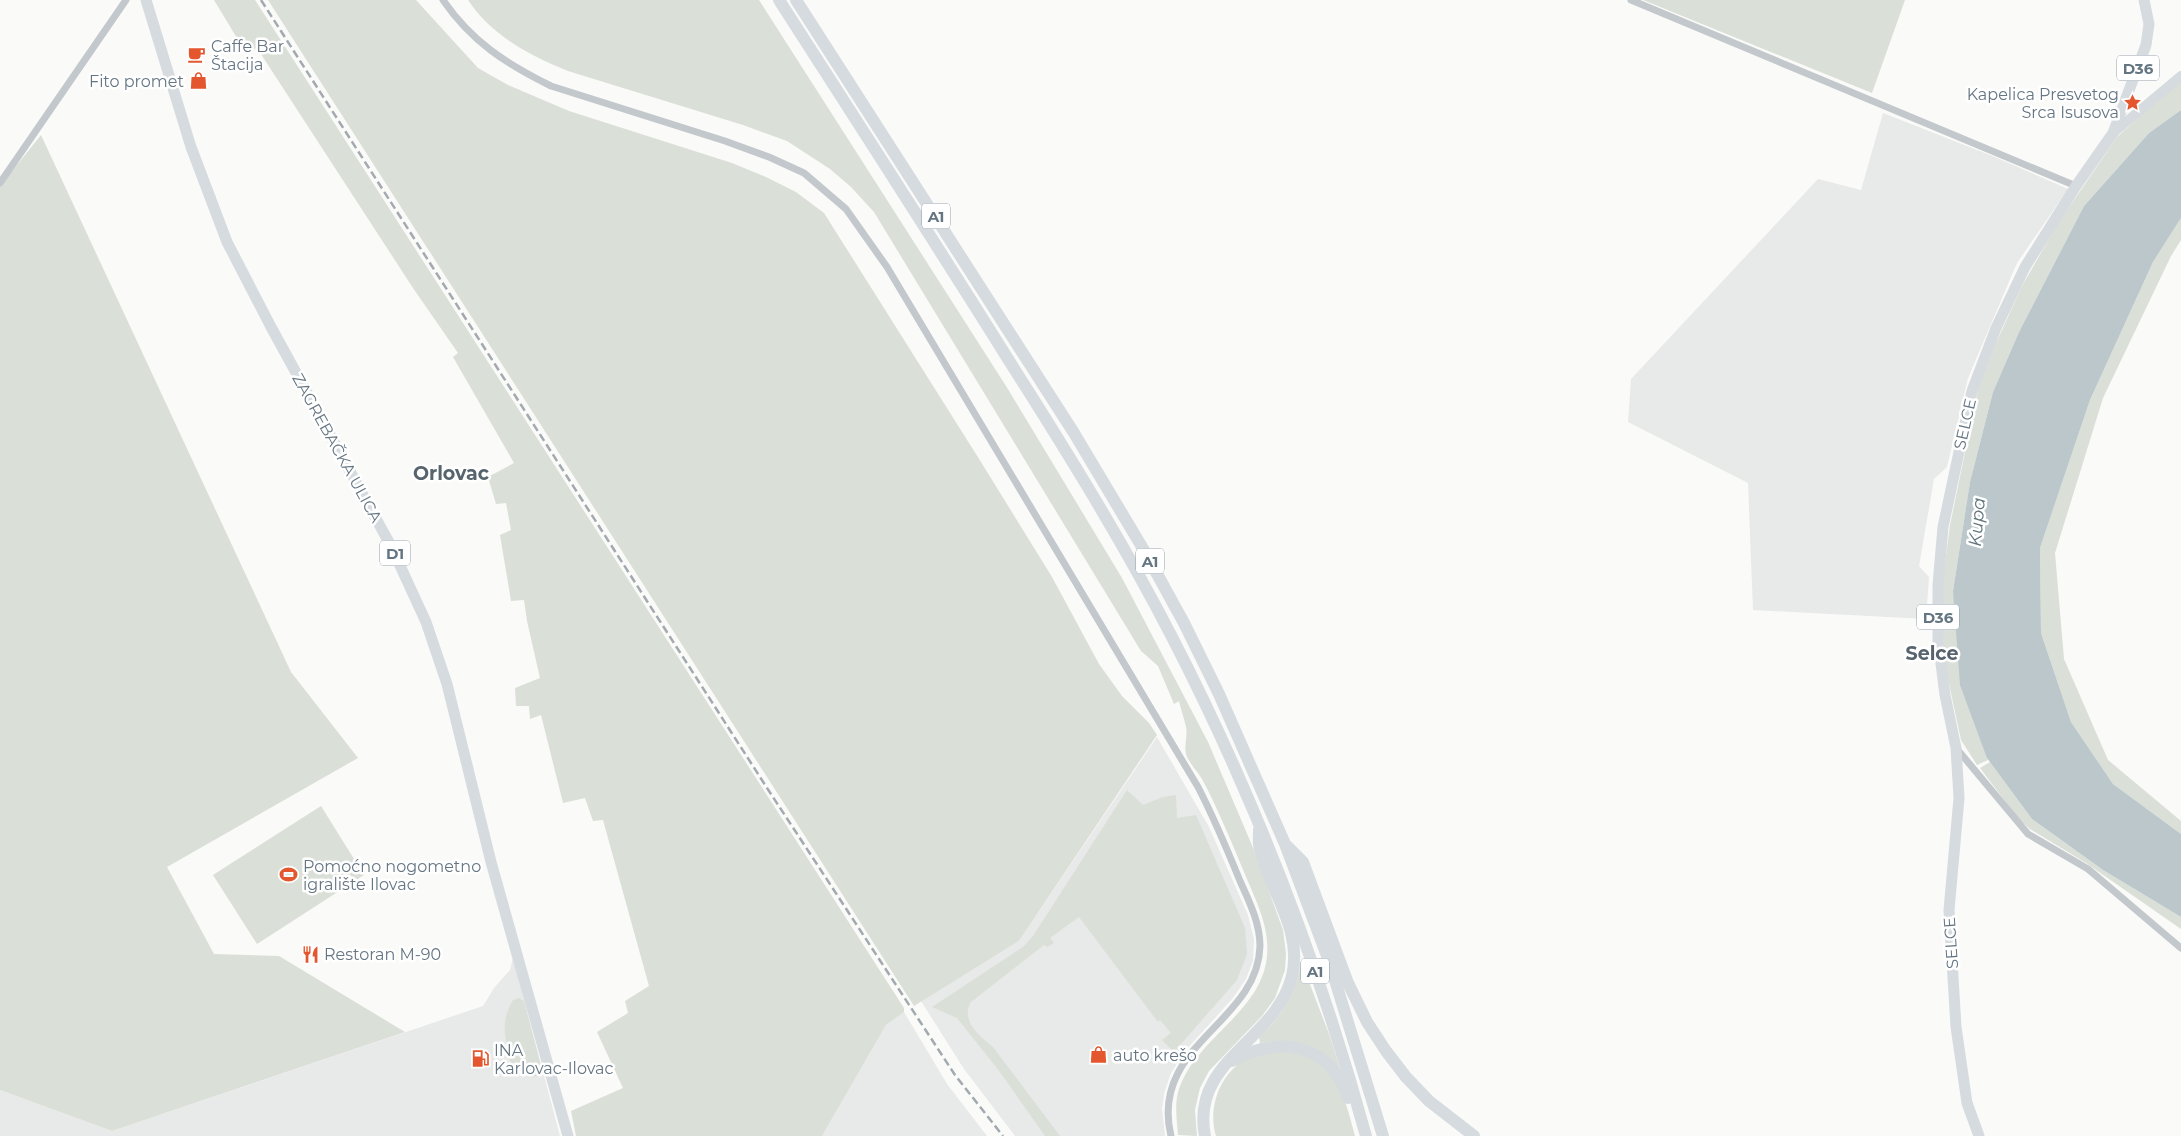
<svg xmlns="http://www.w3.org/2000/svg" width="2181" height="1136" font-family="Montserrat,sans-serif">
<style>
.built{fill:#e8e9e9}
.green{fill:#dadfd7}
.water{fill:#bbc7cb}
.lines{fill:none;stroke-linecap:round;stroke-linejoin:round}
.minor{stroke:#c3c8cc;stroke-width:7}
.secondary{stroke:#d6dbdf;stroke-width:10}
.primary{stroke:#d6dbdf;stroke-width:11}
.motorway{stroke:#d6dbdf;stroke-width:12}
.rail{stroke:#a2aab0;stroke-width:2.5;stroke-dasharray:8 4;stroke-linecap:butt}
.labels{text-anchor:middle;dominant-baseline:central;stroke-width:5;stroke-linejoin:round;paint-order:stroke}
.shield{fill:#fff;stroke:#939fa8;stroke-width:1}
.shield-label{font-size:15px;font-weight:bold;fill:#657683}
.poi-label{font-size:16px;fill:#657683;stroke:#fff;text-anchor:start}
.street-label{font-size:16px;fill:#657683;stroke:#fff}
.water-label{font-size:18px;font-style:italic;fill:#60757c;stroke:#fff}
.quarter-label{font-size:19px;font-weight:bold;fill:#57646e;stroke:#fff}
</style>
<rect width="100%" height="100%" fill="#fafaf8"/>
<g class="built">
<path d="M1883,113L1995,157L2068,189L2017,263L1968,378L1947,467L1934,479L1919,566L1929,577L1926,619L1753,610L1748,483L1628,422L1631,379L1818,179L1861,190Z"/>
<path d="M1157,737L1209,827L1248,915L1254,939L1253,961L1246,979L1233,998L1185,1051L1171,1073L1164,1094L1162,1109L1165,1136H1015L964,1069L921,1001L1019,941Z"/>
<path d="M513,958L560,1136H0V1090L112,1131L483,1006L494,988L510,970Z"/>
<path d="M904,1012L947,1084L987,1136H822L886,1025Z"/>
</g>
<g class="green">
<path d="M214,0H255L904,1008V1012L886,1025L822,1136H576L571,1111L623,1088L597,1032L628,1013L625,1001L649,986L603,820L593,821L585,798L563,803L541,715L530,719L529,706H516L515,688L540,678L527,621L524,600L511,601L500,535L511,530L506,503L496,504L488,477L514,463L453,357L458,353L413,288L257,48L246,53Z"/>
<path d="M268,0H416L478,68L508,85L569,111L732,163L766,177L796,192L824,213L981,462L1052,577L1099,664L1122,696L1149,723L1157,735L1019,941L914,1006Z"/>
<path d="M468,0H759L1006,386L1122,578L1208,742L1254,850L1283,930L1286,954L1285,970L1275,998L1262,1016L1209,1071L1200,1088L1195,1110L1197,1136L1178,1135C1177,1120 1174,1104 1179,1089C1196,1038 1262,1012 1267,956C1270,926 1255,899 1244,872C1231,841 1218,809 1202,779C1197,771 1191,765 1187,757C1183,748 1188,736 1186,727C1184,718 1181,710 1179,701L1174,704L1158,666L1141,651L874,212L851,187L830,169L787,141L743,125L568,71C530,56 491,35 468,0Z"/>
<path d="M1643,0H1905L1872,93Z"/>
<path d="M2181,82V110L2149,133L2084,206L2019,332L1993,392L1970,482L1953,591L1988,760L1977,765L1961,740L1948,679L1943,637L1942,587L1950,525L1978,390L1996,343L2022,286L2057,225L2117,137L2175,85Z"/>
<path d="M41,135L291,672L358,758L167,867L214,954L279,956L405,1032L112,1131L0,1090V186Z"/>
<path d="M2181,218V240L2171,256L2103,398L2055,553L2064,659L2108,760L2181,821V834L2113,784L2071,722L2041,633L2040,548L2090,400L2153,262Z"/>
<path d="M1990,762L2032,819L2103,870L2181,917V929L2086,863L2030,829L2017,817L1980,768Z"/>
<path d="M1127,790L1143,805L1163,797L1176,795L1177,818L1196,815L1245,928L1247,954L1237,980L1174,1052L1162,1040L1171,1033L1160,1020L1158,1022L1079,917L1050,938L1054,943L1047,947L1044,945L971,1002C960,1020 979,1036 993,1047L1060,1136H1045L1000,1072L957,1018L932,1007L1023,947L1033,936Z"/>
<path d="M321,806L364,875L257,944L213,875Z"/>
<path d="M1301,961L1329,1034L1341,1071L1274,1041L1260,1043L1259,1037C1282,1017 1297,992 1301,961Z"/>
<path d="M519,998L524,1001L541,1066L542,1073L540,1076C529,1079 520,1070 511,1064C506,1039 499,1024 513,1000Z"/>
<path d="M1272,1051C1283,1052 1297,1052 1307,1056C1339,1068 1347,1106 1355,1136H1216C1207,1107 1221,1070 1250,1057C1257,1054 1265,1053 1272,1051Z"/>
</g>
<path class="water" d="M2181,110V218L2153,262L2090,400L2040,548L2041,633L2071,722L2113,784L2181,834V917L2103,870L2032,819L1987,758L1960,685L1953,591L1970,482L1993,392L2019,332L2084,206L2149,133Z"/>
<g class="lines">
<g class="minor">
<path d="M443,0C471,41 506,64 551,86L725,141L769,157L804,173L846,209L887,267L1198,787C1214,818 1227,849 1240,881C1249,901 1260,923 1260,946C1258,1024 1149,1044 1171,1136"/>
<path d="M1631,0L2076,186"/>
<path d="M0,183L126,0"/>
<path d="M1957,749L2028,834L2088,869L2181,948"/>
</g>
<path class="secondary" d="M2113,133L2181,76"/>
<g class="primary">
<path d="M146,0L191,147L227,242L271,327L391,546L426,622L447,684L491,862L568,1136"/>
<path d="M1979,1136L1967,1103L1956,1027L1949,910L1959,798L1956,748L1945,695L1938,640V585L1943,527L1972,391L1996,328L2025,267L2076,186L2113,133L2146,45L2149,24L2144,0"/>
</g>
<g class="motorway">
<path d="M779,0C856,120 933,239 1008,359C1066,450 1123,542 1172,637C1254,796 1319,964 1366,1136"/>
<path d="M796,0L1074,433L1145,552L1184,623L1219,694L1285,844L1330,964L1383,1136"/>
<path d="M1287,846L1303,862L1348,983L1367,1022L1386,1051L1406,1077L1429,1101L1474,1136"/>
<path d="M1232,1061C1279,1035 1330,1043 1348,1098"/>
<path d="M1205,1136C1190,1060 1276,1041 1292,976C1303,930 1270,892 1260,849C1258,844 1259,836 1259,830"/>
</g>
<path class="rail" d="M261,0L769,791L955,1075L1003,1136"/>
</g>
<defs>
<symbol id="cafe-bare" viewBox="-9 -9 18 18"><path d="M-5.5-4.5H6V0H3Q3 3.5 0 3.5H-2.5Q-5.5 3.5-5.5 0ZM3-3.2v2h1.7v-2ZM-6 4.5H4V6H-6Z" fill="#e4572e" stroke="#fff" stroke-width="2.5" paint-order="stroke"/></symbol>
<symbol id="shop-bare" viewBox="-9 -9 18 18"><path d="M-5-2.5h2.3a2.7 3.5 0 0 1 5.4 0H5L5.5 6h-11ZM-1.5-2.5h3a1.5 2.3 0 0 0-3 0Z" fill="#e4572e" stroke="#fff" stroke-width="2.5" paint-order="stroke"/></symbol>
<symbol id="sight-bare" viewBox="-9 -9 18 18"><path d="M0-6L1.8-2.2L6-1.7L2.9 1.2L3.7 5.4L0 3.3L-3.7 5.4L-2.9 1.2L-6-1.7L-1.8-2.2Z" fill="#e4572e" stroke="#fff" stroke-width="2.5" paint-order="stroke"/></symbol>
<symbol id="stadium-bare" viewBox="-9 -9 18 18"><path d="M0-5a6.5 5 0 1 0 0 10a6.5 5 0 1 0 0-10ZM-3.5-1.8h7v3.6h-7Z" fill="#e4572e" stroke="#fff" stroke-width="2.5" paint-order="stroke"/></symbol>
<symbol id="restaurant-bare" viewBox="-9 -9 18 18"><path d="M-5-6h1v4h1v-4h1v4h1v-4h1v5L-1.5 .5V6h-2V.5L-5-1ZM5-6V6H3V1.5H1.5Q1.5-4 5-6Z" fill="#e4572e" stroke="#fff" stroke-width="2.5" paint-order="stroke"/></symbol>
<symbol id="fuel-bare" viewBox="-9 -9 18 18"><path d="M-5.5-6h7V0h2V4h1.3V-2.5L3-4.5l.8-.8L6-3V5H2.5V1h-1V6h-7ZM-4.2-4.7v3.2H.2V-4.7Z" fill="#e4572e" stroke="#fff" stroke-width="2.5" paint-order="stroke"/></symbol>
</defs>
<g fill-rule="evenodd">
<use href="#cafe-bare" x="184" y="42" width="25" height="25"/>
<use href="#shop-bare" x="186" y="68" width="25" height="25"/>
<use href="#sight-bare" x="2120" y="90" width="25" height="25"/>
<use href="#stadium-bare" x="276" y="862" width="25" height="25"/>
<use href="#restaurant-bare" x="298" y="942" width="25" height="25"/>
<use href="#shop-bare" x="1086" y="1042" width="25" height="25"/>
<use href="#fuel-bare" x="468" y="1046" width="25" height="25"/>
</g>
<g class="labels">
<g class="shield">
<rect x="2117" y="55.5" width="42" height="25" rx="4"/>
<rect x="922" y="203.5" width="28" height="25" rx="4"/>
<rect x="380" y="540.5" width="30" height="25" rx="4"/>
<rect x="1136" y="548.5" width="28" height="25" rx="4"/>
<rect x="1917" y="604.5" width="42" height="25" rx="4"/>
<rect x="1301" y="958.5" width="28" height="25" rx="4"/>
</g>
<g class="shield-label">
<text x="2138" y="68">D36</text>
<text x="936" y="216">A1</text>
<text x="395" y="553">D1</text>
<text x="1150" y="561">A1</text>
<text x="1938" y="617">D36</text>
<text x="1315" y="971">A1</text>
</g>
<g class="poi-label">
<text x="211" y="46">Caffe Bar<tspan x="211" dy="18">Štacija</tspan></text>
<text x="184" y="81" text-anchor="end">Fito promet</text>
<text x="2119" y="94" text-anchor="end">Kapelica Presvetog<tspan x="2119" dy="18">Srca Isusova</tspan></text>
<text x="303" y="866">Pomoćno nogometno<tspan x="303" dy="18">igralište Ilovac</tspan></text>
<text x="324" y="954">Restoran M-90</text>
<text x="494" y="1050">INA<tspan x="494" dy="18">Karlovac-Ilovac</tspan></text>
<text x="1113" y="1055">auto krešo</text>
</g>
<g class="street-label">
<text transform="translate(1965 424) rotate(-77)">SELCE</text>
<text transform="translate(337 448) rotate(61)">ZAGREBAČKA ULICA</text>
<text transform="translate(1951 943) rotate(-94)">SELCE</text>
</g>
<g class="water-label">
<text transform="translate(1977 522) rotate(-85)">Kupa</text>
</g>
<g class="quarter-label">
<text x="451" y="473">Orlovac</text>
<text x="1932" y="653">Selce</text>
</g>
</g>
</svg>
